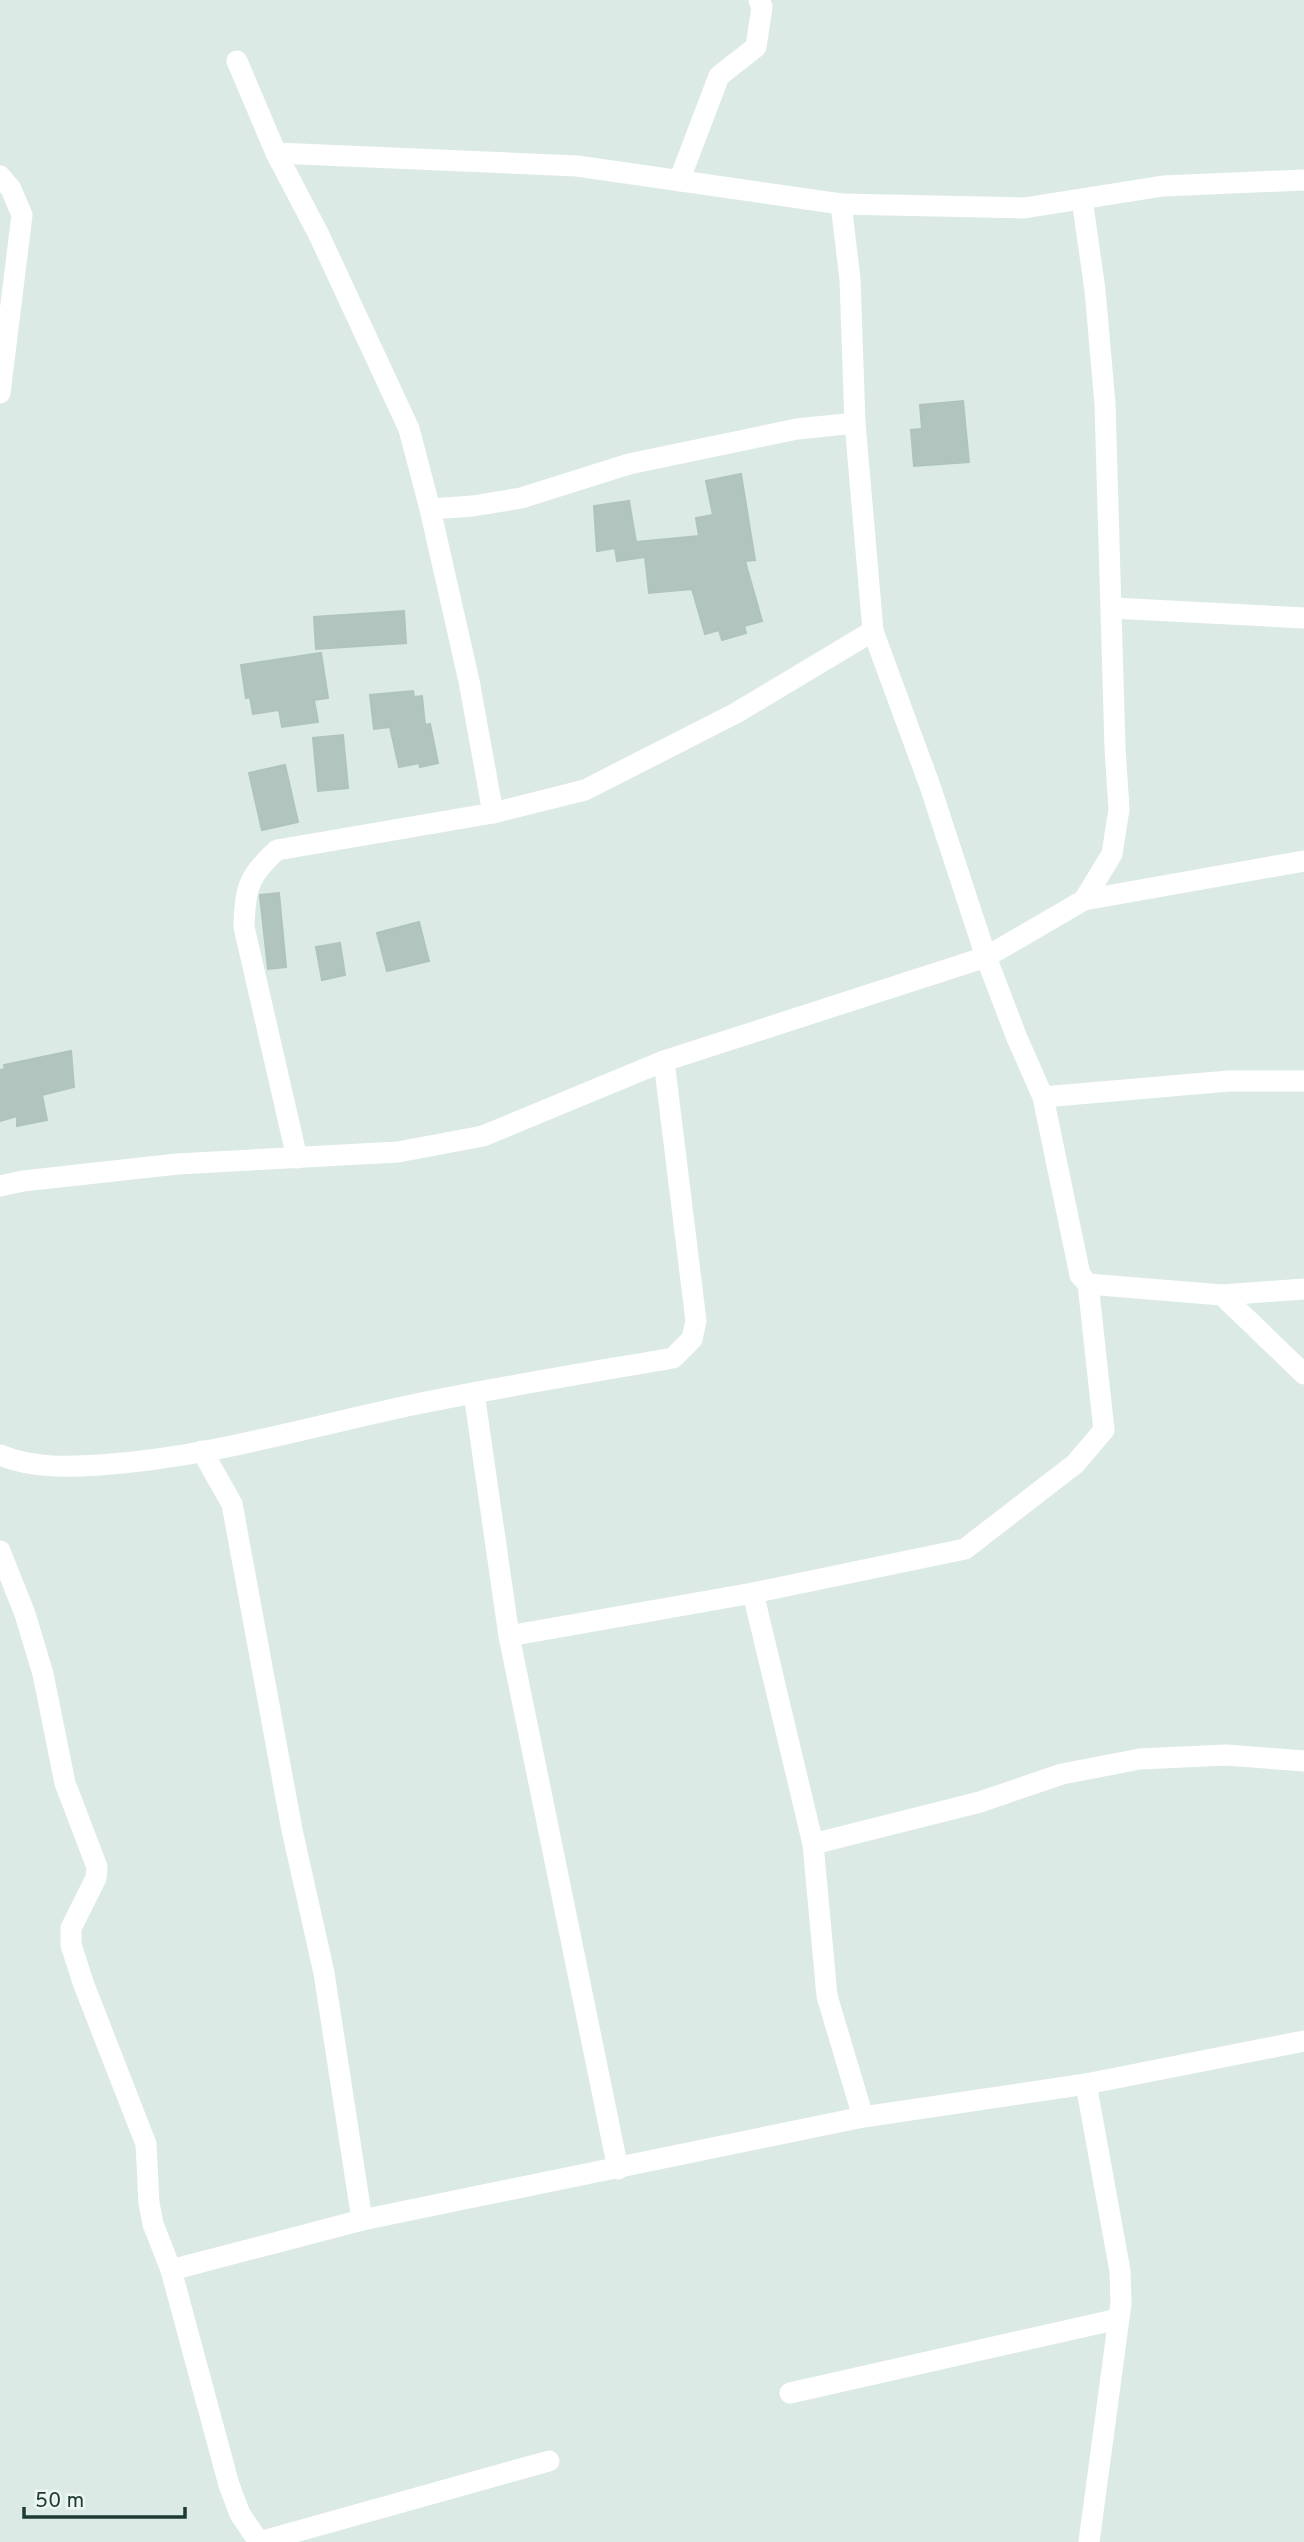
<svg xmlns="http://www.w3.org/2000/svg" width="1304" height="2542" font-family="Overpass,sans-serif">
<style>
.building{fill:#b1c5be;stroke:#aec4bc;stroke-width:2}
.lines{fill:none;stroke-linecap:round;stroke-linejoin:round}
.minor{stroke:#fff;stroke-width:21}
</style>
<rect width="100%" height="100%" fill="#dceae5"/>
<g class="building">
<path d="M963,401L969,462L914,466L911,430L922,429L920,405Z"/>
<path d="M741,474L755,560L745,561L762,621L744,626L746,633L722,640L719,630L705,634L692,589L649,593L645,557L617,561L615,548L597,551L594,506L629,501L636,542L699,536L696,518L713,515L706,481Z"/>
<path d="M404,611L406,643L316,649L314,617Z"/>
<path d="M321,653L328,698L314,700L318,722L282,727L279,710L253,714L250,697L246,698L241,665Z"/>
<path d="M413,691L414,697L422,696L425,725L430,724L438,763L420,767L419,763L399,767L390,727L374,729L370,695Z"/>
<path d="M343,735L348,788L318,791L313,738Z"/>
<path d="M285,765L298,822L262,830L249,773Z"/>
<path d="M279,893L286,967L268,969L260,897V895Z"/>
<path d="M419,922L429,961L387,971L377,933Z"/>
<path d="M340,943L345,975L322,980L316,947Z"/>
<path d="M71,1051L74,1087L42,1095L47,1120L17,1126V1116L0,1121V1070L5,1069L4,1065Z"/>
</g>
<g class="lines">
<g class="minor">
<path d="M237,61L276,153L319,235L409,429L430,509L469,681L493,813"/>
<path d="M276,153L577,166L841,204L1024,208L1163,186L1304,180"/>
<path d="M0,176L11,189L22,215L0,393"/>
<path d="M679,181L719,76L756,47L762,7L759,0"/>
<path d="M1082,199L1095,290L1105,404L1115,748L1119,809L1112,854L1084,900"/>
<path d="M841,204L850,279L855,423L873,631L930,786L986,957L1017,1038L1043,1097L1080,1275L1088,1284L1222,1295L1304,1374"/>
<path d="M430,509L473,506L521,498L629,464L797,429L855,423"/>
<path d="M1112,608L1304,618"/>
<path d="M1043,1097L1229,1081H1304"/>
<path d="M297,1158L244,927C245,889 248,876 277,850L493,813L585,790L736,713L873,631"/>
<path d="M0,1186L23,1181L177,1164L398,1152L483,1136L664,1061L986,957L1084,900L1304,861"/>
<path d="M1222,1295L1304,1289"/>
<path d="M474,1393L509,1636L618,2169"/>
<path d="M202,1451L232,1504L292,1830L324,1973L362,2220"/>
<path d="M0,1455C30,1468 67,1467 99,1465C206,1458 308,1427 412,1405C499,1387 586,1373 673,1358L692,1339L696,1321L664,1061"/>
<path d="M0,1551L25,1614L43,1674L65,1783L97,1867L96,1878L71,1928V1945L84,1985L146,2144L149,2203L153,2224L171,2270L229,2485L240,2514L259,2542"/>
<path d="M753,1593L813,1844L827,1996L863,2117"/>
<path d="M509,1636L753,1593L965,1549L1075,1464L1104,1430L1088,1284"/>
<path d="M813,1844L980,1802L1062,1774L1140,1759L1226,1755L1304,1761"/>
<path d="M1086,2084L1120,2271L1121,2303L1089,2542"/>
<path d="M171,2270L362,2220L863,2117L1086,2084L1304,2041"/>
<path d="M790,2393L1118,2319"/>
<path d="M259,2542L549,2461"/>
</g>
</g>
<path d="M24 2507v10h161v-10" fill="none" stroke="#1d3a34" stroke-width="3.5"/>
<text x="35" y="2507" font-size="21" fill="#1d3a34" stroke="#edf7f2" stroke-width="5" paint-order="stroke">50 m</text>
</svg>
